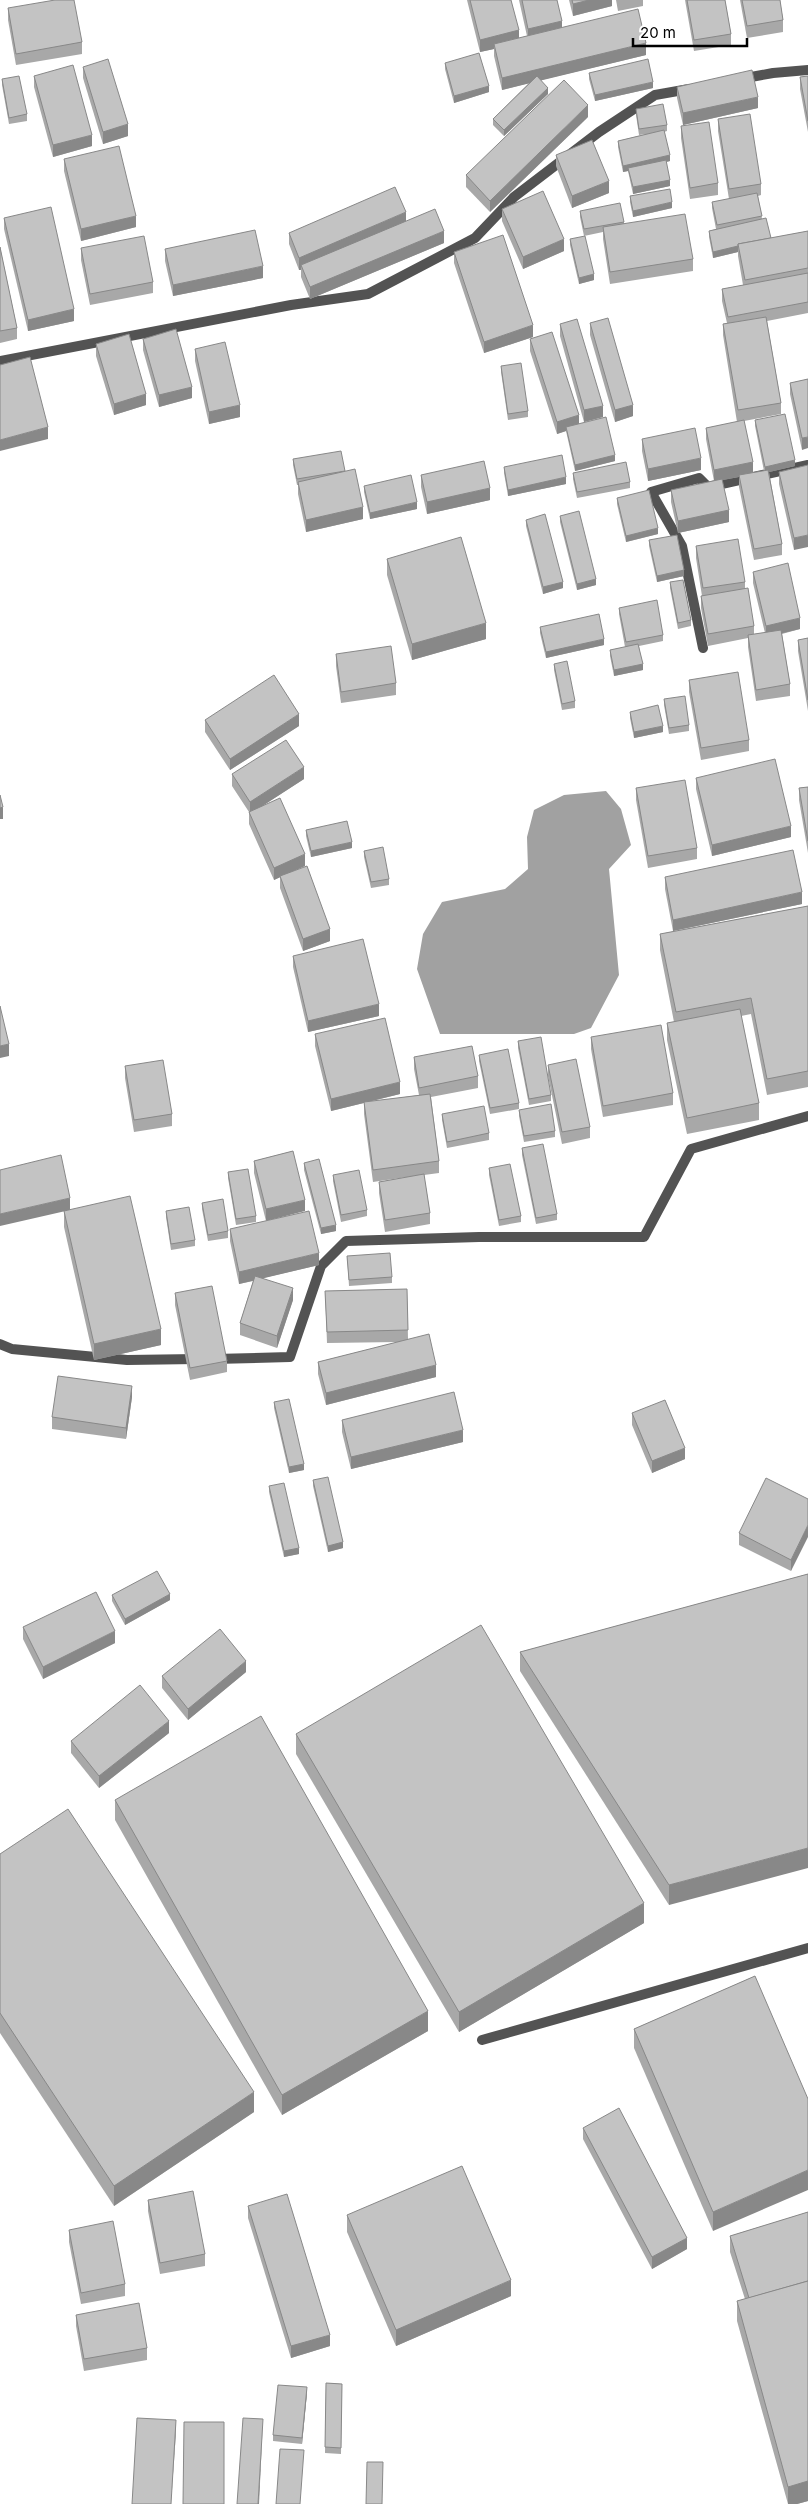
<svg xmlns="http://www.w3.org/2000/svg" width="808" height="2504" font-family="Inter,sans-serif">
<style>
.water{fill:#a1a1a1}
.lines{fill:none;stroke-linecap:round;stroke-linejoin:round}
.minor{stroke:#535353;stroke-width:10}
.wall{fill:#a8a8a8}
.shaded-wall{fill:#888}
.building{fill:#c3c3c3;stroke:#888}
</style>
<rect width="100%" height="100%" fill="#fff"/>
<path class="water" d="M606,791L621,809L631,845L609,869L619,975L591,1028L574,1034H440L417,969L423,934L442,902L505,889L528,869L527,837L534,810L564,795Z"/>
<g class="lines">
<g class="minor">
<path d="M740,79L773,73L808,70"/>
<path d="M0,361L291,305L368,294L475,238L514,197L599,132L655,95L689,89"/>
<path d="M703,648L682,546L651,492L699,478L708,487L808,465"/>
<path d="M0,1344L12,1349L127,1360L197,1359"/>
<path d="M214,1359L290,1357L321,1266L346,1241L479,1237H644L691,1149L808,1116"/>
<path d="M482,2040L808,1948"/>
</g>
</g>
<g class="wall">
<path d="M467,0H511L519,38L527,36L519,0H557L562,28L646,55L541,80L548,94L504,136L493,125V119L529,83L502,90L494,56V49L480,52Z"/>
<path d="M569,0H612V6L573,16Z"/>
<path d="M616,0H643V6L618,11Z"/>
<path d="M685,0H725L731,34V45L694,51Z"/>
<path d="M740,0H780L783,20V32L747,38Z"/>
<path d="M8,8L82,42V54L16,65L8,20Z"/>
<path d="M445,63L489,92L454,103L445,69Z"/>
<path d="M83,67L128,136L103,144L83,78Z"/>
<path d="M589,73L653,88L595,101L589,79Z"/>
<path d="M34,76L92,146L53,157L34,87Z"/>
<path d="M808,76V132L800,89V77Z"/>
<path d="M2,79L27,114V121L9,124L2,85Z"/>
<path d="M677,87L758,108L683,125L677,98Z"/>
<path d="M636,109L667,125V131L664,132L670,161L666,162L670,186L633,194L628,171L623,172L618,147V141L646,134L639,135L636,115Z"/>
<path d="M588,117L490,212L466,187V175Z"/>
<path d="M718,119L761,184V195L758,196L762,219L771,238L808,231V313L767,321L781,403V414L744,421L753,473L764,471L755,426V420L795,466L769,472L782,544V555L754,560L739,487V477L722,480L729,522L678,533L671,502V490L714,481L706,439V428L737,422L723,335V324L727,323L722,301V289L743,285L738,256V252L713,258L709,237V231L716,229L712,208V202L729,199L718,131Z"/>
<path d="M681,126L718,183V195L690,199L681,138Z"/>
<path d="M556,155L609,193L572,208L556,166Z"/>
<path d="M64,159L136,227L81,241L64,171Z"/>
<path d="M630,196L672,208L633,217L630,202Z"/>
<path d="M502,209L564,251L523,269L502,221Z"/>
<path d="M580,211L624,222V224L693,259V271L610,284L603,239V232L584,236L580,217Z"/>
<path d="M4,218L74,321L28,331L4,229Z"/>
<path d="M406,221L444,243L310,299L301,277V270H299L289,244V233Z"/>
<path d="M570,239L594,280L579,284L570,245Z"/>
<path d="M0,247L17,328V339L0,343Z"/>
<path d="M81,248L153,282V293L90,305L81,260Z"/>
<path d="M165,249L263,278L173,296L165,261Z"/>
<path d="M454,252L533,337L484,353L454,263Z"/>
<path d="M590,323L633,416L615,422L590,335Z"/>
<path d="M560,324L603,417L584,422L560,336Z"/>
<path d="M143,339L192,398L159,407L143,350Z"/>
<path d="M530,339L579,424L615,461L575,471L566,431L557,434L530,351Z"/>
<path d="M96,344L146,405L114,415L96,356Z"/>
<path d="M195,349L240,417L209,424L195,361Z"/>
<path d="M501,366L528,411V417L508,420L501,372Z"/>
<path d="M808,379L802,450L790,394V383Z"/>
<path d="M642,439L701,470L648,481L642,451Z"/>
<path d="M293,459L345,472L363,519L306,532L298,494V485H297L293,465Z"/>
<path d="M808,465L794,550L779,484V472Z"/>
<path d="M504,467L566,484L508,496L504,473Z"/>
<path d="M573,473L630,482V488L577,498L573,479Z"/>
<path d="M421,475L490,500L427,514L421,487Z"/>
<path d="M364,486L417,509L370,519L364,492Z"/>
<path d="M617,498L658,534L626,542L617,504Z"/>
<path d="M560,516L596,585L577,590L560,522Z"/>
<path d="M526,520L563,588L543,594L526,526Z"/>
<path d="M649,540L684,576L657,582L649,546Z"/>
<path d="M696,546L745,582V588L754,626V634L765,633L753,583V572L800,629L782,634L790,684V696L756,701L748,647V638L708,646L701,608V596H702L696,558Z"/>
<path d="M387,559L486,639L412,660L387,575Z"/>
<path d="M670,582L691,620V626L678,629L670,588Z"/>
<path d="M619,608L663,635V641L639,646L643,670L614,676L610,656V650L625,647L619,614Z"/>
<path d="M540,627L604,645L546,658L540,633Z"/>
<path d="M808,638V711L798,651V640Z"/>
<path d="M336,654L396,683V695L341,703L336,666Z"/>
<path d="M554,664L575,701V708L562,710L554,670Z"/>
<path d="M689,680L749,740V751L701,760L689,692Z"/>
<path d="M664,699L689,725V731L669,734L664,705Z"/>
<path d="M630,712L663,732L634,738L630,718Z"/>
<path d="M205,720L299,726L230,770L205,732Z"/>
<path d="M232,774L304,779L262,806L305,866L292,871L330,941L303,951L280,888V877L274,880L249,824V812L232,786Z"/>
<path d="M696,778L791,837L712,856L696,789Z"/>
<path d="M808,787V853L799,800V788Z"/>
<path d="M636,788L697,848V859L648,868L636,800Z"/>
<path d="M306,830L352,848L311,857L306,836Z"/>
<path d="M364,851L389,879V885L371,888L364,857Z"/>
<path d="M665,877L802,904L673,931L665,889Z"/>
<path d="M808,906V1087L767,1095L751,1014L741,1016L759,1103V1120L687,1134L667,1040V1023L674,1022L660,950V934Z"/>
<path d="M293,956L379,1016L308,1032L293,967Z"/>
<path d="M315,1034L400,1094L368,1102L419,1095L414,1069V1057L478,1076V1088L431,1097L439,1161V1173L424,1175L430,1213V1224L385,1232L379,1193V1182L407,1177L373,1182L364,1114V1103L331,1111L315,1046Z"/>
<path d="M591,1037L673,1093V1105L603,1117L591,1049Z"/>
<path d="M518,1041L551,1095V1101L529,1105L518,1048Z"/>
<path d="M479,1055L519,1103V1109L490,1114L479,1061Z"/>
<path d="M548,1065L590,1127V1138L562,1144L548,1076Z"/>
<path d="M125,1066L172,1114V1126L134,1132L125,1078Z"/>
<path d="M519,1110L555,1131V1137L524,1142L519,1116Z"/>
<path d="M442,1114L489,1133V1140L447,1148L442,1120Z"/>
<path d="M522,1148L557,1214V1220L536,1224L522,1155Z"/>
<path d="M293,1151L266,1221L254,1173V1161Z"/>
<path d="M304,1163L336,1231L321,1234L304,1170Z"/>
<path d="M489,1168L521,1216V1222L499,1226L489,1175Z"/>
<path d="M228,1172L256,1216V1222L236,1225L228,1178Z"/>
<path d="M333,1175L367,1210V1216L341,1222L333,1181Z"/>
<path d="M202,1203L228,1231V1238L208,1241L202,1209Z"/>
<path d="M64,1211L161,1345L94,1360L64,1227Z"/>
<path d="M166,1211L195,1240V1246L171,1250L166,1217Z"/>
<path d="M230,1229L319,1265L263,1278L293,1300L277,1348L240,1335V1323L253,1281L239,1284L230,1241Z"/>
<path d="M347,1256L392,1277V1283L349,1286Z"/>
<path d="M407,1289L408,1339L436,1377L326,1405L318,1374V1362L398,1342L327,1343L325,1291Z"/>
<path d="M175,1293L227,1361V1372L190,1380L175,1305Z"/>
<path d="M132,1397L126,1439L52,1429V1417Z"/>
<path d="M274,1402L304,1470L289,1473L274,1408Z"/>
<path d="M632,1413L685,1459L652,1473L632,1425Z"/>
<path d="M342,1420L463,1442L351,1469L342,1432Z"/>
<path d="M313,1480L343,1548L328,1552L313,1486Z"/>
<path d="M269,1486L299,1554L284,1557L269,1492Z"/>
<path d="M808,1499L791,1571L739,1545V1533Z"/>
<path d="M808,1574L669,1905L520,1671V1652Z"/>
<path d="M112,1595L170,1600L125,1625L112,1601Z"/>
<path d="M23,1627L115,1643L43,1679L23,1639Z"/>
<path d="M246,1672L188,1720L162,1688V1676Z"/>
<path d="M169,1733L99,1788L71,1753V1741Z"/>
<path d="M296,1734L644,1923L459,2032L296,1754Z"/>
<path d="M115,1800L428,2031L282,2115L115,1820Z"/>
<path d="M0,1854L254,2112L114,2206L0,2033Z"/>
<path d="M755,1976L713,2231L634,2048V2029Z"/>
<path d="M583,2128L687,2249L652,2269L583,2139Z"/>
<path d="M148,2200L205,2254V2266L160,2274L148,2211Z"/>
<path d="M248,2206L330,2346L291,2358L248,2218Z"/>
<path d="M808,2212V2501L797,2504H788L737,2321V2301L745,2299L730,2252V2236Z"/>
<path d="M347,2215L511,2296L396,2346L347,2232Z"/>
<path d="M69,2230L125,2284V2296L81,2304L69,2242Z"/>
<path d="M76,2315L147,2348V2360L84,2371L76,2326Z"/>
<path d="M326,2383L342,2384L341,2454L325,2453Z"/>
<path d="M307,2393L302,2444L273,2441V2435Z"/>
</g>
<g class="shaded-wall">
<path d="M589,0H612V6L573,16V4Z"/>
<path d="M562,21V33L528,40V29Z"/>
<path d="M519,30V42L494,44V49L480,52V40Z"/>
<path d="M646,43V55L502,90V78Z"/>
<path d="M653,82V88L595,101V95Z"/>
<path d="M489,86V92L454,103V96Z"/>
<path d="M548,88V94L504,136V130Z"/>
<path d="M758,97V108L683,125V113Z"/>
<path d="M588,105V117L490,212V201Z"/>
<path d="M128,124V136L103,144V132Z"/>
<path d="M92,135V146L53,157V145Z"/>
<path d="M670,155V161L629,171L628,168V171L623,172V166Z"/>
<path d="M670,180V186L633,194V187Z"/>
<path d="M609,181V193L572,208V196Z"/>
<path d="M672,202V208L633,217V211Z"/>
<path d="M406,212V224L301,265V270H299V258Z"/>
<path d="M136,216V227L81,241V229Z"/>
<path d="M444,231V243L310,299V287Z"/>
<path d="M564,239V251L523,269V257Z"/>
<path d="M738,246V252L713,258V252Z"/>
<path d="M263,266V278L173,296V285Z"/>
<path d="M594,274V280L579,284V278Z"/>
<path d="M74,309V321L28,331V320Z"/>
<path d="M533,325V337L484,353V342Z"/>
<path d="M192,387V398L159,407V395Z"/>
<path d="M146,394V405L114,415V404Z"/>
<path d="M240,405V417L209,424V412Z"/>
<path d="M633,405V416L615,422V410Z"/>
<path d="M603,406V417L584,422V410Z"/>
<path d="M579,415V427H566V431L557,434V422Z"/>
<path d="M48,427V439L0,451V440Z"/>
<path d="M808,437V448L802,450V438Z"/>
<path d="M615,455V461L575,471V465Z"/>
<path d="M701,458V470L648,481V469Z"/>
<path d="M795,460V466L765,473V467Z"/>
<path d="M753,462V474L714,482V470Z"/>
<path d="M566,477V484L508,496V490Z"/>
<path d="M490,488V500L427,514V502Z"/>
<path d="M417,502V509L370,519V513Z"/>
<path d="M363,507V519L306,532V520Z"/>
<path d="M729,510V522L678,533V521Z"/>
<path d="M658,528V534L626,542V536Z"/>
<path d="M808,535V547L794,550V538Z"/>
<path d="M684,570V576L657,582V576Z"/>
<path d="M596,579V585L577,590V584Z"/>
<path d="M563,582V588L543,594V587Z"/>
<path d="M800,618V629L766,637V626Z"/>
<path d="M486,623V639L412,660V644Z"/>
<path d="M604,639V645L546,658V652Z"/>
<path d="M643,664V670L614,676V670Z"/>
<path d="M299,714V726L230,770V759Z"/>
<path d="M663,726V732L634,738V732Z"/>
<path d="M304,767V779L250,814V802Z"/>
<path d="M3,807V819H0V808Z"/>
<path d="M791,826V837L712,856V845Z"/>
<path d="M352,842V848L311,857V851Z"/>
<path d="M305,854V866L274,880V868Z"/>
<path d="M802,892V904L673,931V920Z"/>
<path d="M330,929V941L303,951V939Z"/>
<path d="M379,1004V1016L308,1032V1021Z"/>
<path d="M9,1044V1056L0,1058V1046Z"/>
<path d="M400,1082V1094L331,1111V1099Z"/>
<path d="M70,1198V1210L0,1226V1214Z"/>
<path d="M305,1200V1211L266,1221V1209Z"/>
<path d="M336,1225V1231L321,1234V1228Z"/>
<path d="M319,1253V1265L239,1284V1272Z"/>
<path d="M293,1288V1300L277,1348V1336Z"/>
<path d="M161,1329V1345L94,1360V1344Z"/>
<path d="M436,1365V1377L326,1405V1393Z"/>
<path d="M132,1386V1397L126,1439V1428Z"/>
<path d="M463,1430V1442L351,1469V1457Z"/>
<path d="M685,1448V1459L652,1473V1461Z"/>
<path d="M304,1464V1470L289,1473V1467Z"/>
<path d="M808,1525V1537L791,1571V1560Z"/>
<path d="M343,1542V1548L328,1552V1546Z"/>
<path d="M299,1548V1554L284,1557V1551Z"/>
<path d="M170,1594V1600L125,1625V1619Z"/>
<path d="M115,1631V1643L43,1679V1667Z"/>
<path d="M246,1661V1672L188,1720V1709Z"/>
<path d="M169,1721V1733L99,1788V1776Z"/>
<path d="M808,1848V1868L669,1905V1885Z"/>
<path d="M644,1903V1923L459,2032V2012Z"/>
<path d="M428,2011V2031L282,2115V2095Z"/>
<path d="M254,2092V2112L114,2206V2186Z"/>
<path d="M808,2170V2190L713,2231V2212Z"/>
<path d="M687,2238V2249L652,2269V2257Z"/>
<path d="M511,2280V2296L396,2346V2330Z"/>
<path d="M330,2335V2346L291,2358V2346Z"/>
<path d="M307,2387V2393L302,2444V2438Z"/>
<path d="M263,2419L259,2504H258Z"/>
<path d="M176,2420V2432L171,2504Z"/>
<path d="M808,2481V2501L797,2504H788V2487Z"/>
</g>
<g class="building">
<path d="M55,0H74L82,42L16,54L8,8Z"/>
<path d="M470,0H511L519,30L480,40Z"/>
<path d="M522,0H557L562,21L528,29Z"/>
<path d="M572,0H589L573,4Z"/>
<path d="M687,0H725L731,34L694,40Z"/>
<path d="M742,0H780L783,20L747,26Z"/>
<path d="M638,9L646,43L502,78L494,44Z"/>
<path d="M479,53L489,86L454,96L445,63Z"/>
<path d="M108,59L128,124L103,132L83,67Z"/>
<path d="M648,59L653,82L595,95L589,73Z"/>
<path d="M73,65L92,135L53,145L34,76Z"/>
<path d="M752,70L758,97L683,113L677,87Z"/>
<path d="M19,76L27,114L9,118L2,79Z"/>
<path d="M537,76L548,88L504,130L493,119Z"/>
<path d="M808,76V121L800,77Z"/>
<path d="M564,80L588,105L490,201L466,175Z"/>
<path d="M663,104L667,125L639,129L636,109Z"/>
<path d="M750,114L761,184L729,189L718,119Z"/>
<path d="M709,122L718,183L690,188L681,126Z"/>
<path d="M664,130L670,155L623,166L618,141Z"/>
<path d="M592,140L609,181L572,196L556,155Z"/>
<path d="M119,146L136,216L81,229L64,159Z"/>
<path d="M666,160L670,180L633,187L628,168Z"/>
<path d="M395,187L406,212L299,258L289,233Z"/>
<path d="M670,189L672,202L633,211L630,196Z"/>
<path d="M543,191L564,239L523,257L502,209Z"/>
<path d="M757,193L762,216L717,225L712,202Z"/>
<path d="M620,203L624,222L584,229L580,211Z"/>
<path d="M51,207L74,309L28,320L4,218Z"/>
<path d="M435,209L444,231L310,287L301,265Z"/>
<path d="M685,214L693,259L610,272L603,227Z"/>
<path d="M766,218L771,238L738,244V246L713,252L709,231Z"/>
<path d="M255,230L263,266L173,285L165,249Z"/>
<path d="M808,231V268L745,280L738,244Z"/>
<path d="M503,235L533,325L484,342L454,252Z"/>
<path d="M144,236L153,282L90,294L81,248Z"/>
<path d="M585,236L594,274L579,278L570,239Z"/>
<path d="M0,247L17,328L0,331Z"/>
<path d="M808,273V302L728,317L722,289Z"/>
<path d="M766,317L781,403L738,410L723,324Z"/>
<path d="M608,318L633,405L615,410L590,323Z"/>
<path d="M577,319L603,406L584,410L560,324Z"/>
<path d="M176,329L192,387L159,395L143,339Z"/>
<path d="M552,332L579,415L557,422L530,339Z"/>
<path d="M129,334L146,394L114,404L96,344Z"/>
<path d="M225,342L240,405L209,412L195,349Z"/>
<path d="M30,357L48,427L0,440V365Z"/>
<path d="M521,363L528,411L508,414L501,366Z"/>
<path d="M808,379V437L802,438L790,383Z"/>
<path d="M785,414L795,460L765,467L755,420Z"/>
<path d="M606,417L615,455L575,465L566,427Z"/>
<path d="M744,420L753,462L714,470L706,428Z"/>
<path d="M695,428L701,458L648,469L642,439Z"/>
<path d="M341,451L345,471L297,479L293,459Z"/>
<path d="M562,455L566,477L508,490L504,467Z"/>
<path d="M484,461L490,488L427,502L421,475Z"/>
<path d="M626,462L630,482L577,492L573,473Z"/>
<path d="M808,465V535L794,538L779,472Z"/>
<path d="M355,469L363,507L306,520L298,482Z"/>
<path d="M768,470L782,544L754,549L739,475Z"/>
<path d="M411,475L417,502L370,513L364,486Z"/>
<path d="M722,479L729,510L678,521L671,490Z"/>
<path d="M649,490L658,528L626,536L617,498Z"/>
<path d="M579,511L596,579L577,584L560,516Z"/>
<path d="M545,514L563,582L543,587L526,520Z"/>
<path d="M677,535L684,570L657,576L649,540Z"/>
<path d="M461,537L486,623L412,644L387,559Z"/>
<path d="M738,539L745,582L703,588L696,546Z"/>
<path d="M788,563L800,618L766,626L753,572Z"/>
<path d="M683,580L691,620L678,623L670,582Z"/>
<path d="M748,588L754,626L708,634L701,596Z"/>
<path d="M657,600L663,635L626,642L619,608Z"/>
<path d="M599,614L604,639L546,652L540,627Z"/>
<path d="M781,630L790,684L756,690L748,635Z"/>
<path d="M808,638V700L798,640Z"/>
<path d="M638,644L643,664L614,670L610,650Z"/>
<path d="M391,646L396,683L341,692L336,654Z"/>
<path d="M567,661L575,701L562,704L554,664Z"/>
<path d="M738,672L749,740L701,748L689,680Z"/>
<path d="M274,675L299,714L230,759L205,720Z"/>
<path d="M685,696L689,725L669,728L664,699Z"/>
<path d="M658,705L663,726L634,732L630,712Z"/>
<path d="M286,740L304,767L250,802L232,774Z"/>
<path d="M775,759L791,826L712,845L696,778Z"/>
<path d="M685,780L697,848L648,856L636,788Z"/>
<path d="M808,787V841L799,788Z"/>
<path d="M0,795L3,807L0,808Z"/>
<path d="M280,798L305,854L274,868L249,812Z"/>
<path d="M347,821L352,842L311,851L306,830Z"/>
<path d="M383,847L389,879L371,882L364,851Z"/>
<path d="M793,850L802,892L673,920L665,877Z"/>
<path d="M307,866L330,929L303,939L280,876Z"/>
<path d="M808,906V1071L767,1079L751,998L676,1012L660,934Z"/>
<path d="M363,939L379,1004L308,1021L293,956Z"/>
<path d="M0,1006L9,1044L0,1046Z"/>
<path d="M740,1009L759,1103L687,1118L667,1023Z"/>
<path d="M385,1018L400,1082L331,1099L315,1034Z"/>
<path d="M661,1025L673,1093L603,1106L591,1037Z"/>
<path d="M541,1037L551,1095L529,1099L518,1041Z"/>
<path d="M472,1046L478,1076L419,1088L414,1057Z"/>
<path d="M508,1049L519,1103L490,1108L479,1055Z"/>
<path d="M576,1059L590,1127L562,1132L548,1065Z"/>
<path d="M163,1060L172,1114L134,1120L125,1066Z"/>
<path d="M430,1094L439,1161L373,1170L364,1102Z"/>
<path d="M551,1104L555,1131L524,1136L519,1110Z"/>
<path d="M484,1106L489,1133L447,1142L442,1114Z"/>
<path d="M543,1144L557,1214L536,1218L522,1148Z"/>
<path d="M293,1151L305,1200L266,1209L254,1161Z"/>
<path d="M61,1155L70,1198L0,1214V1170Z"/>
<path d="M319,1159L336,1225L321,1228L304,1163Z"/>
<path d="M510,1164L521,1216L499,1220L489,1168Z"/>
<path d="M248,1169L256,1216L236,1219L228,1172Z"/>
<path d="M359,1170L367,1210L341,1215L333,1175Z"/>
<path d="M424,1174L430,1213L385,1220L379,1182Z"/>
<path d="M130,1196L161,1329L94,1344L64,1211Z"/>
<path d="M223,1199L228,1231L208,1235L202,1203Z"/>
<path d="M189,1207L195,1240L171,1244L166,1211Z"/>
<path d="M309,1211L319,1253L239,1272L230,1229Z"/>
<path d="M390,1253L392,1277L349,1280L347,1256Z"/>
<path d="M255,1276L293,1288L277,1336L240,1323Z"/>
<path d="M212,1286L227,1361L190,1368L175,1293Z"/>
<path d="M407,1289L408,1330L327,1332L325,1291Z"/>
<path d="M429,1334L436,1365L326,1393L318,1362Z"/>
<path d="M58,1376L132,1386L126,1428L52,1417Z"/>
<path d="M454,1392L463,1430L351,1457L342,1420Z"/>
<path d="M289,1399L304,1464L289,1467L274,1402Z"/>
<path d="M665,1400L685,1448L652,1461L632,1413Z"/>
<path d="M328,1477L343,1542L328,1546L313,1480Z"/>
<path d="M766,1478L808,1499V1525L791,1560L739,1533Z"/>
<path d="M284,1483L299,1548L284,1551L269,1486Z"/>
<path d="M157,1571L170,1594L125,1619L112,1595Z"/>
<path d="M808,1574V1848L669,1885L520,1652Z"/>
<path d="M96,1592L115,1631L43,1667L23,1627Z"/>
<path d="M481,1625L644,1903L459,2012L296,1734Z"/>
<path d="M220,1629L246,1661L188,1709L162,1676Z"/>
<path d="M140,1685L169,1721L99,1776L71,1741Z"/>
<path d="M261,1716L428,2011L282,2095L115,1800Z"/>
<path d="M68,1809L254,2092L114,2186L0,2013V1854Z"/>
<path d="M755,1976L808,2099V2170L713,2212L634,2029Z"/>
<path d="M619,2108L687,2238L652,2257L583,2128Z"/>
<path d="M462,2166L511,2280L396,2330L347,2215Z"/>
<path d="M193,2191L205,2254L160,2263L148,2200Z"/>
<path d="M287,2194L330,2335L291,2346L248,2206Z"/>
<path d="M808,2212V2281L749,2298L730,2236Z"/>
<path d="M113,2221L125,2284L81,2293L69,2230Z"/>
<path d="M808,2281V2481L788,2487L737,2301Z"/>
<path d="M139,2303L147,2348L84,2359L76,2315Z"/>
<path d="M326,2383L342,2384L341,2448L325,2447Z"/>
<path d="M278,2385L307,2387L302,2438L273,2435Z"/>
<path d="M137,2418L176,2420L171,2504H132Z"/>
<path d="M243,2418L263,2419L258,2504H237Z"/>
<path d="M184,2422H224V2504H183Z"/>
<path d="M280,2449L304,2450L300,2504H276Z"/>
<path d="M367,2462H383L382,2504H366Z"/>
</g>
<path d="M633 38v8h114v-8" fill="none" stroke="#000000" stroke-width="2.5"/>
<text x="640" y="38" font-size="15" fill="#000000" stroke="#ffffff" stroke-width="4" paint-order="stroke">20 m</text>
</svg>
